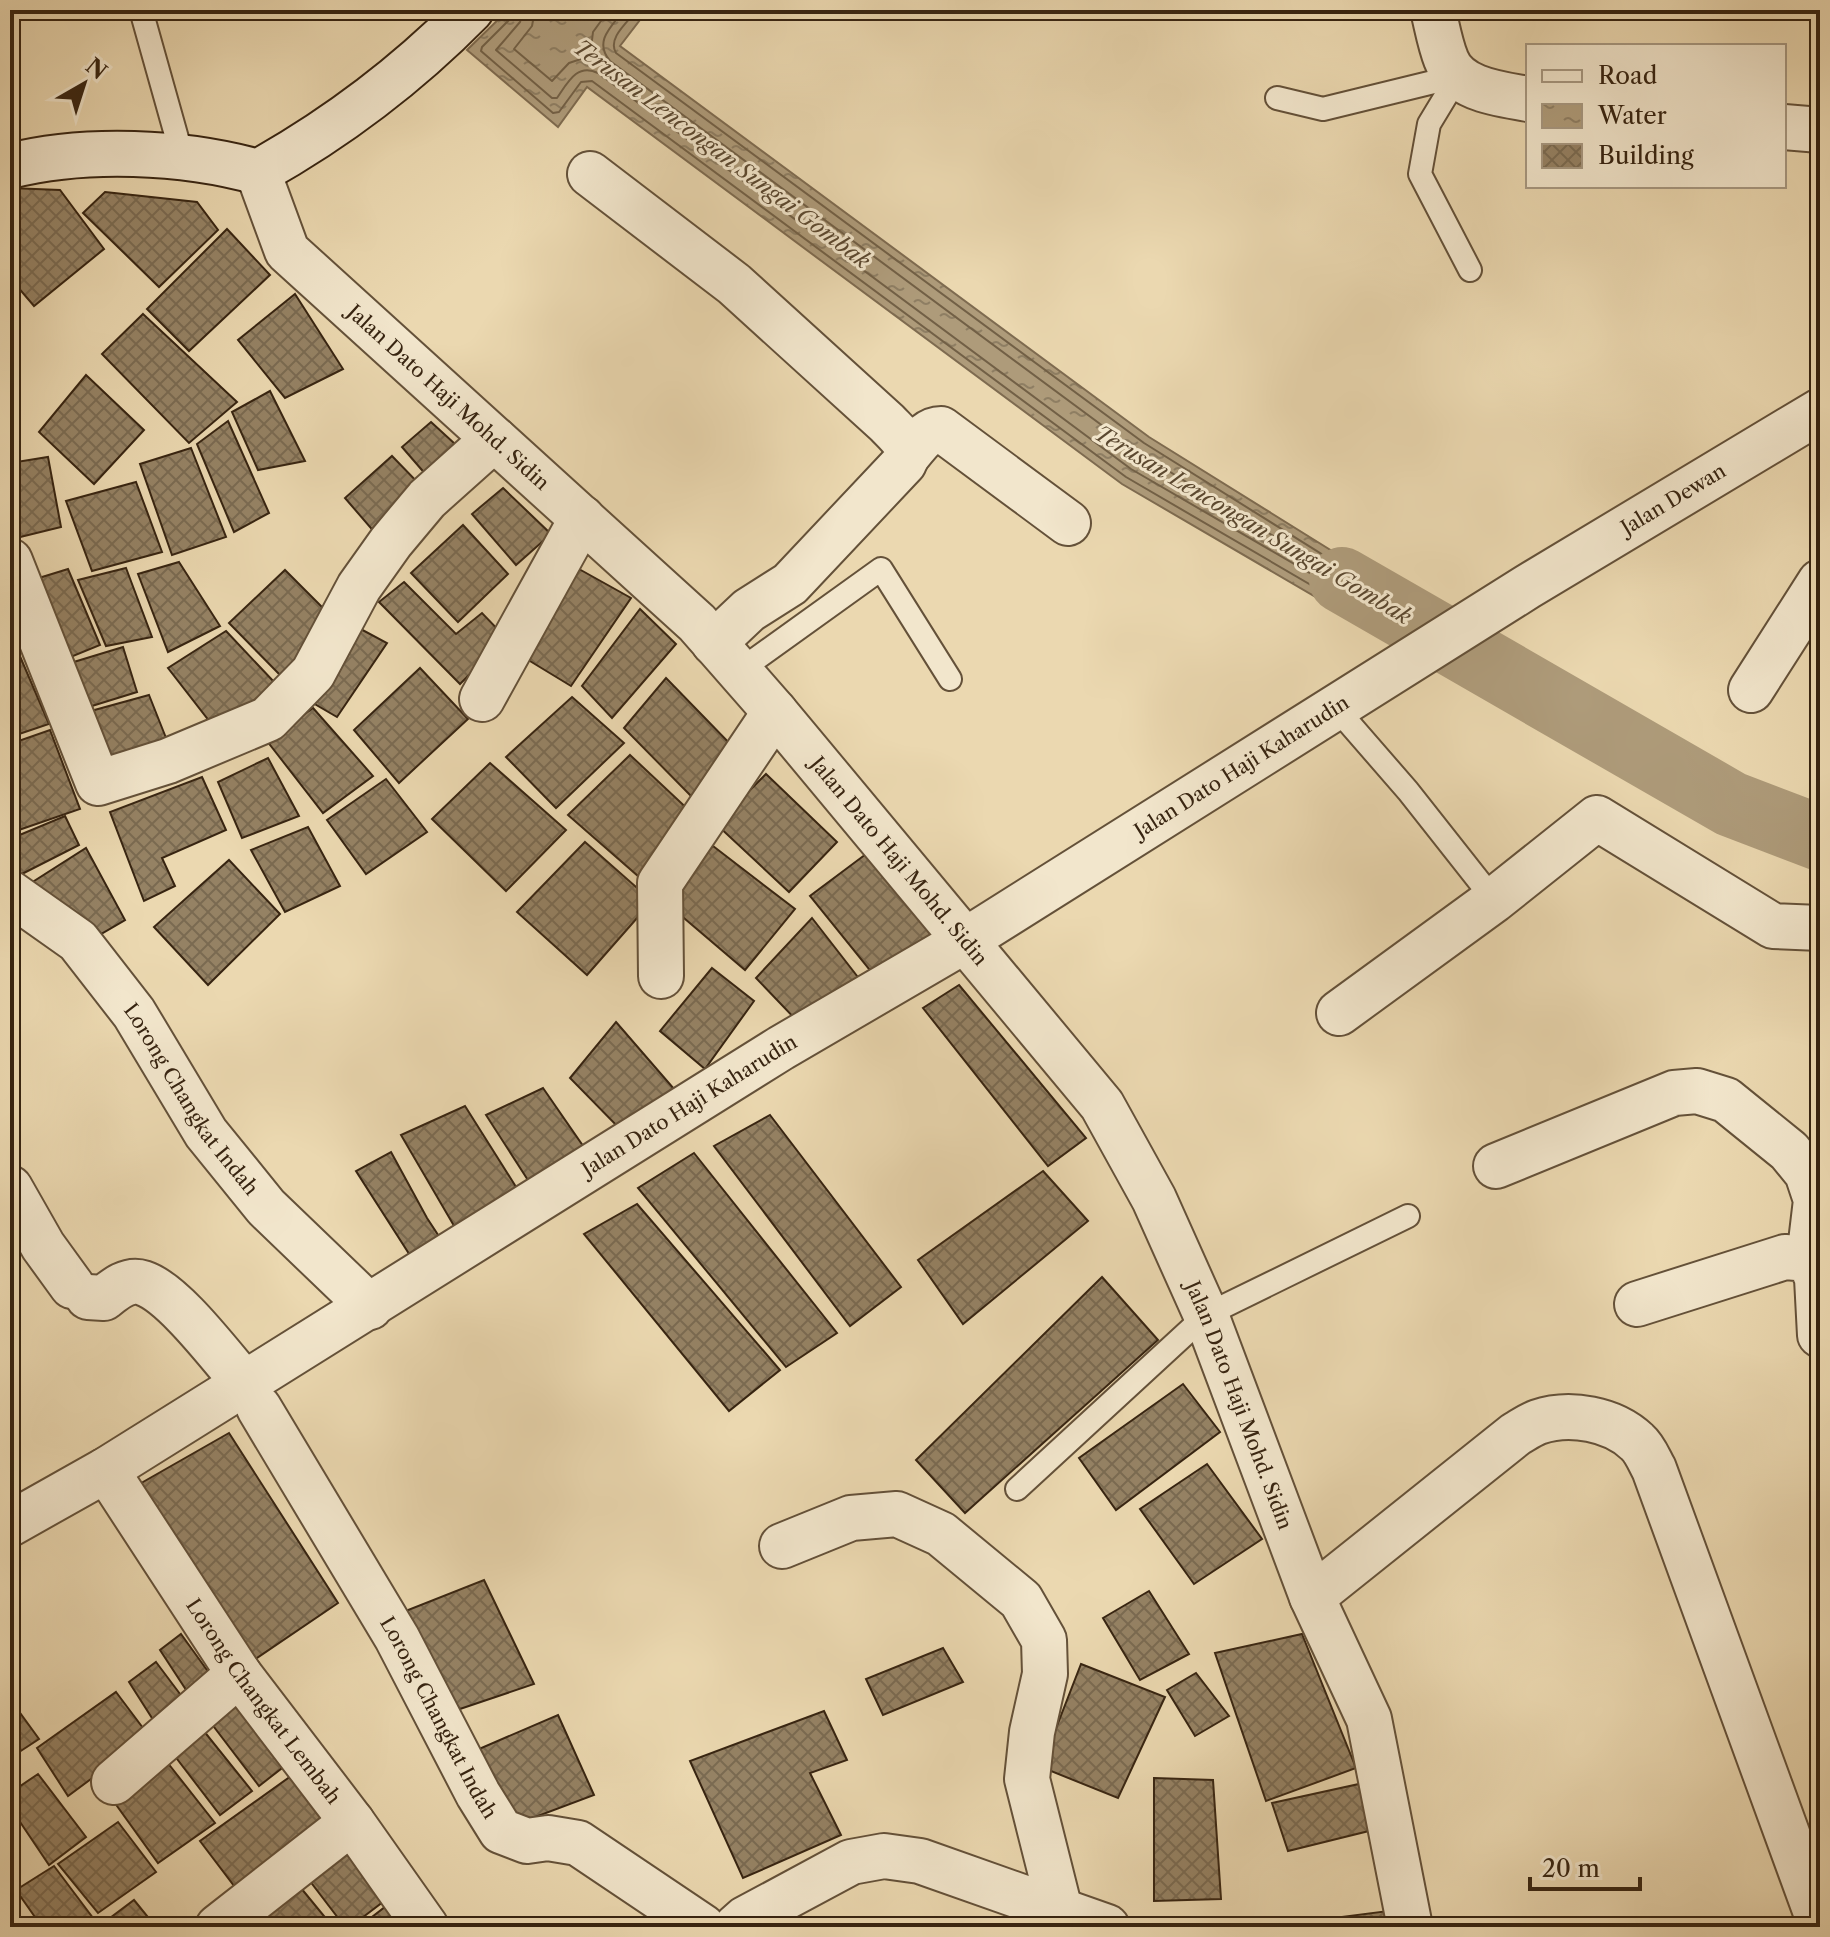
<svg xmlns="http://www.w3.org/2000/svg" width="1830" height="1937" font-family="'Libre Caslon Text',serif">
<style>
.water{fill:url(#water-ripples);stroke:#7e6b50;stroke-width:2}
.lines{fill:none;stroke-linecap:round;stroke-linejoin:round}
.shore{stroke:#726046;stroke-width:2}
.river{stroke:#ae9b7a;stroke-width:66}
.building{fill:url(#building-cross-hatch);stroke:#372411;stroke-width:2}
.lane-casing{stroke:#645139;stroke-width:26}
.street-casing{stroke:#645139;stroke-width:48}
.secondary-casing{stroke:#372411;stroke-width:48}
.lane{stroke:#f2e6cc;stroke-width:22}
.street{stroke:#f2e6cc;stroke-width:44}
.secondary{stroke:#f2e6cc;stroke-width:44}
.labels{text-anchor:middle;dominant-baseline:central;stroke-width:6;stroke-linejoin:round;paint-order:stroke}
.street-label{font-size:20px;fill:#372411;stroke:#f2e6cc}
.water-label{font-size:22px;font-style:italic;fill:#5b4830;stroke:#f2e6cc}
</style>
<defs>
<pattern id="water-ripples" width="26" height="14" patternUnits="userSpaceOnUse" patternTransform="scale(2)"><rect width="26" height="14" fill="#ae9b7a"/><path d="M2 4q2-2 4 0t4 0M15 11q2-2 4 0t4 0" fill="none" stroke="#8e7e63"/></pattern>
<pattern id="building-cross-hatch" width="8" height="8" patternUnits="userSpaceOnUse" patternTransform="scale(2)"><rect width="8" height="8" fill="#958264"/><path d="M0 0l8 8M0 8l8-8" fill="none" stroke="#7a6a51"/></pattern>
</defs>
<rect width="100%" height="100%" fill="#ebd8b0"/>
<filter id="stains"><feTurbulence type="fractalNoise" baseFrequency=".0025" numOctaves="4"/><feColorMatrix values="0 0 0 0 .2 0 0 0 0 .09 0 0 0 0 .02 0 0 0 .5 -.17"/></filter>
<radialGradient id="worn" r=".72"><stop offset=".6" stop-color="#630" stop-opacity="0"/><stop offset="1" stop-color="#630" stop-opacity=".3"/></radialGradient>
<g class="water">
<path d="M508,10H644L646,12L620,46L1149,437L1435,615L1398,645L1122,484L587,87L558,127L467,50Z"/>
<path d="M1745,793L1820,818V859C1789,856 1760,839 1734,823Z"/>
</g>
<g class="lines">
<g class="shore">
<path d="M513,10L510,19L482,47L481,51L553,113L559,112L581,82L592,81L1126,477L1395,634L1417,619L1416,613L1144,443L616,53C607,38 628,22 637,10"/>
<path d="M523,10L520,22L496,50L552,98H557C568,82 577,63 598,73L1131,469L1394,622L1400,620L1399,614L1138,452L610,61C593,41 612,26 624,10"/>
<path d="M535,10L532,26L514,49L552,81L569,63L590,56L593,32L609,10"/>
<path d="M1820,825L1753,804L1749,806L1745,818L1765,834L1820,851"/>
</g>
<path class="river" d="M1342,580L1731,804L1820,838"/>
</g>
<g class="building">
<path d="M10,188L60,190L104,249L34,306L10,278Z"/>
<path d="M105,192L197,202L218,230L159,287L83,213Z"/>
<path d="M227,229L270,275L189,351L147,309Z"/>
<path d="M295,294L343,369L285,398L238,340Z"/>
<path d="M143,314L237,402L189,443L102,354Z"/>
<path d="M86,375L144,430L94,484L39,432Z"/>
<path d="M270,391L305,461L258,470L232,412Z"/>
<path d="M228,421L269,513L234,532L197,444Z"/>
<path d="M431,422L467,455L434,484L402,447Z"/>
<path d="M191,448L226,537L172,555L140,464Z"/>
<path d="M392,456L425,490L382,541L345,498Z"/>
<path d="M48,457L61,527L12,539L10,531V463Z"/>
<path d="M136,482L162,552L92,571L66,501Z"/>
<path d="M503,488L551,534L516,565L472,514Z"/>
<path d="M463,525L508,574L458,622L411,573Z"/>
<path d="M179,562L220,626L168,652L138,574Z"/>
<path d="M570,564L631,598L571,686L520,655Z"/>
<path d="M126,568L152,637L106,646L78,580Z"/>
<path d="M68,569L100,645L56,663L26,582Z"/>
<path d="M285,570L335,620L282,677L229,623Z"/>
<path d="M404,582L456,634L482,613L506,638L460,684L379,602Z"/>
<path d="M640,609L676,644L612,718L582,686Z"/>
<path d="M355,626L387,643L337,717L306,699Z"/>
<path d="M226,631L275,683L217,731L168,668Z"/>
<path d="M123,647L137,692L79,710L64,665Z"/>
<path d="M19,654L49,724L10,737V658Z"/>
<path d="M420,668L468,719L399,783L354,730Z"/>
<path d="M666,678L738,752L694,799L624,728Z"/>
<path d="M149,695L172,753L100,775L80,714Z"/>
<path d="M572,697L624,743L556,808L506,757Z"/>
<path d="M313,708L373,776L323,813L267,741Z"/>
<path d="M50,730L80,809L10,833V744Z"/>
<path d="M630,755L693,814L638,876L568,815Z"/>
<path d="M268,758L299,816L242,838L218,782Z"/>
<path d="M490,763L566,830L506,891L432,819Z"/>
<path d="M766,774L837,842L789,892L716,824Z"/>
<path d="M202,777L226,830L162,858L175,886L144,901L110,812Z"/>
<path d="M386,779L427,832L366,874L327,820Z"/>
<path d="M65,816L79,845L10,880V839Z"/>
<path d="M308,827L340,886L285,912L251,850Z"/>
<path d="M585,842L652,901L587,975L517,912Z"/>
<path d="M713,846L795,909L745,970L671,907L670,891Z"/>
<path d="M86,848L125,920L89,941L20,890Z"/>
<path d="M870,851L941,936L877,979L810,896Z"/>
<path d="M229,860L280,914L208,985L154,927Z"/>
<path d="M812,918L864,985L800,1024L756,978Z"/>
<path d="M712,968L754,1001L705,1069L660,1031Z"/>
<path d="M959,985L1086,1138L1048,1166L923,1008Z"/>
<path d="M616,1022L681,1097L622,1131L570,1078Z"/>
<path d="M543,1088L590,1156L533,1188L486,1115Z"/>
<path d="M465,1106L523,1198L457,1231L401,1135Z"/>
<path d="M770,1115L901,1287L850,1326L714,1146Z"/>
<path d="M391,1152L427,1218L446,1247L413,1260L356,1171Z"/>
<path d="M694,1153L837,1333L786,1367L638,1188Z"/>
<path d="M1043,1171L1088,1221L963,1324L918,1260Z"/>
<path d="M637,1204L780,1370L729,1411L584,1234Z"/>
<path d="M1102,1277L1158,1340L965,1513L916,1460Z"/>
<path d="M1183,1384L1220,1432L1116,1510L1079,1458Z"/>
<path d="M229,1433L338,1603L251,1662L136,1486Z"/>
<path d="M1207,1464L1262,1539L1194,1584L1140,1509Z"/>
<path d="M484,1580L534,1684L454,1711L403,1612Z"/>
<path d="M1149,1591L1189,1654L1140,1680L1103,1618Z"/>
<path d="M181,1634L217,1684L194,1702L160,1650Z"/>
<path d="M1302,1634L1356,1768L1266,1801L1215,1653Z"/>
<path d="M943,1648L963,1682L883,1715L866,1679Z"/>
<path d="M156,1662L189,1706L159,1729L129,1682Z"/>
<path d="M1081,1664L1165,1697L1118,1798L1041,1767Z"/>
<path d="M1196,1673L1229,1716L1195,1736L1167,1690Z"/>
<path d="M116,1692L149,1736L68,1796L37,1748Z"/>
<path d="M10,1699L39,1739L10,1758Z"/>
<path d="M239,1703L286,1765L259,1786L211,1723Z"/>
<path d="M824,1711L847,1760L810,1773L841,1835L743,1878L690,1761Z"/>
<path d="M558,1715L594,1795L514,1825L479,1749Z"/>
<path d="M203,1730L252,1791L220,1815L174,1755Z"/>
<path d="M167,1762L215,1823L158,1863L112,1799Z"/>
<path d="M38,1774L86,1837L49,1865L10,1807V1793Z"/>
<path d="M291,1776L331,1827L241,1895L200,1841Z"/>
<path d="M1154,1778L1213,1780L1221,1899L1154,1901Z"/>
<path d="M1359,1784L1377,1829L1288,1851L1272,1803Z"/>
<path d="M118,1822L156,1872L98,1913L58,1864Z"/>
<path d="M348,1838L392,1895L350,1927H345L303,1872Z"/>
<path d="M54,1866L96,1922L88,1927H42L16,1890Z"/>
<path d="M296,1882L333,1927H267L254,1911Z"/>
<path d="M134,1900L156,1927H98Z"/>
<path d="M394,1900L415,1927H359Z"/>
<path d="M1388,1911L1390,1927H1343L1341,1917Z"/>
</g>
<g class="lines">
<defs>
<g id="lane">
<path d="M141,10L182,156"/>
<path d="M1458,76L1429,124L1420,174L1470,270"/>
<path d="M1277,98L1323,109L1458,76"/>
<path d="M739,671L881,569L950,679"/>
<path d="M1335,707L1408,791L1494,900"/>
<path d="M1017,1489L1206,1315L1408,1216"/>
</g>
<g id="street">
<path d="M1433,10C1437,26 1440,44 1446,59C1457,90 1501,94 1528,99"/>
<path d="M1784,127L1820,130"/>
<path id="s1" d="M258,172L287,251L697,623L775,712L1102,1105L1154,1199L1206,1315L1312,1597L1369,1719L1410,1927"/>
<path d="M590,174L734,284L887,423C898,435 913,445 904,463L790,584L749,610L714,643"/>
<path d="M908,455C917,445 926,429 941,429L1068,523"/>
<path d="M10,561L98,783L168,761L268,719L313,673L359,587L391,542L427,499L494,439"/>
<path d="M1751,690L1820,582"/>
<path d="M482,699L582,518"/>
<path id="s2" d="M10,893L78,941L134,1013L206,1133L266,1207L370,1307"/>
<path d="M661,976L660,883L775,712"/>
<path d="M1339,1013L1494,900L1597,818L1773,926L1820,928"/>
<path d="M1496,1166L1674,1093L1697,1091L1726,1100L1789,1151L1807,1173L1816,1200L1809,1259"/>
<path d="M10,1188L43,1246L72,1286"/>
<path d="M88,1297L104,1298C115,1289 128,1278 143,1283C174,1293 222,1358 245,1384"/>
<path d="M1637,1304L1785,1257L1809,1259L1817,1278L1820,1335"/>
<path id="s3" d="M259,1408L397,1638L478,1794L501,1831L527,1841L548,1838L578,1843L703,1927"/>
<path id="s4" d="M106,1470L239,1674L352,1822L426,1927"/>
<path id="s5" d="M10,1524L106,1470L781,1048L966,940L1527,587L1820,411"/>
<path d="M782,1546L851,1518L897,1514L941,1534L1021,1600L1044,1640L1045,1674L1032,1732L1027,1779L1060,1910"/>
<path d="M1312,1597L1516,1434C1523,1430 1530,1425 1538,1422C1570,1411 1613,1419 1637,1442C1645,1449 1649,1460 1654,1469L1819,1921"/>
<path d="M114,1782L239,1674"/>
<path d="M218,1927L352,1822"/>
<path d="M736,1927L745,1919L851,1862L884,1856L920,1861L1107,1927"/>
</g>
<path id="secondary" d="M10,166C85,147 183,151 258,172C335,129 409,73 471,10"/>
</defs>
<use href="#lane" class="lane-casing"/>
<use href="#street" class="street-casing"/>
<use href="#secondary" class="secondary-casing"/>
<use href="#lane" class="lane"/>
<use href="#street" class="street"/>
<use href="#secondary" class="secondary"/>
</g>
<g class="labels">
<g class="street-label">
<text stroke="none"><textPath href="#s1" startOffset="302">Jalan Dato Haji Mohd. Sidin</textPath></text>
<text stroke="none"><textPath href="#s5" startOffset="1954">Jalan Dewan</textPath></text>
<text stroke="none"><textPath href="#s5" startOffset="1446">Jalan Dato Haji Kaharudin</textPath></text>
<text stroke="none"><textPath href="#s1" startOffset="950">Jalan Dato Haji Mohd. Sidin</textPath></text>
<text stroke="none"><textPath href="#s2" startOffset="278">Lorong Changkat Indah</textPath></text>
<text stroke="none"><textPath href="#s5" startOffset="798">Jalan Dato Haji Kaharudin</textPath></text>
<text stroke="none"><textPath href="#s1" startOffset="1598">Jalan Dato Haji Mohd. Sidin</textPath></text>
<text stroke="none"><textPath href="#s4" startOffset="280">Lorong Changkat Lembah</textPath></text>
<text stroke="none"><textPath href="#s3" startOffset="358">Lorong Changkat Indah</textPath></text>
</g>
<g class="water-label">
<text transform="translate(722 154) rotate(37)">Terusan Lencongan Sungai Gombak</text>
<text transform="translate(1253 525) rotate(31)">Terusan Lencongan Sungai Gombak</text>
</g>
</g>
<rect width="1830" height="1937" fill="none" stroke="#ebd8b0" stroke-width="40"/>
<rect x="12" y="12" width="1806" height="1913" fill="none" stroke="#372411" stroke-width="4"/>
<rect x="20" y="20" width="1790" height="1897" fill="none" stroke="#372411" stroke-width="2"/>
<rect x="1526" y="44" width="260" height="144" fill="#f2e6cc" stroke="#a79881" stroke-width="2"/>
<rect x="1542" y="70" width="40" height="12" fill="#f2e6cc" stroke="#a79881" stroke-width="2"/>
<text x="1598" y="84" font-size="24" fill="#372411">Road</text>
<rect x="1542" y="104" width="40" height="24" fill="url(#water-ripples)" stroke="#a79881" stroke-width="2"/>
<text x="1598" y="124" font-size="24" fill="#372411">Water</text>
<rect x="1542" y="144" width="40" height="24" fill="url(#building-cross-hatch)" stroke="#a79881" stroke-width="2"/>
<text x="1598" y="164" font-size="24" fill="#372411">Building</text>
<g transform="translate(84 84) rotate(39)" stroke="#f2e6cc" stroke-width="6" paint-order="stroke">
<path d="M0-6L14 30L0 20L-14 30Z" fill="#372411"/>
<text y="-12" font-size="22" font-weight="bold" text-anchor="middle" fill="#372411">N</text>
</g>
<path d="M1530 1877v12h110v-12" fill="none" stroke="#372411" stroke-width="4"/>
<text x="1542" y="1877" font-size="24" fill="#372411" stroke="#f2e6cc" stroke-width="6" paint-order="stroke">20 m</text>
<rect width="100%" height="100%" filter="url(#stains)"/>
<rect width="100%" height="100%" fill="url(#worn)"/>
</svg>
